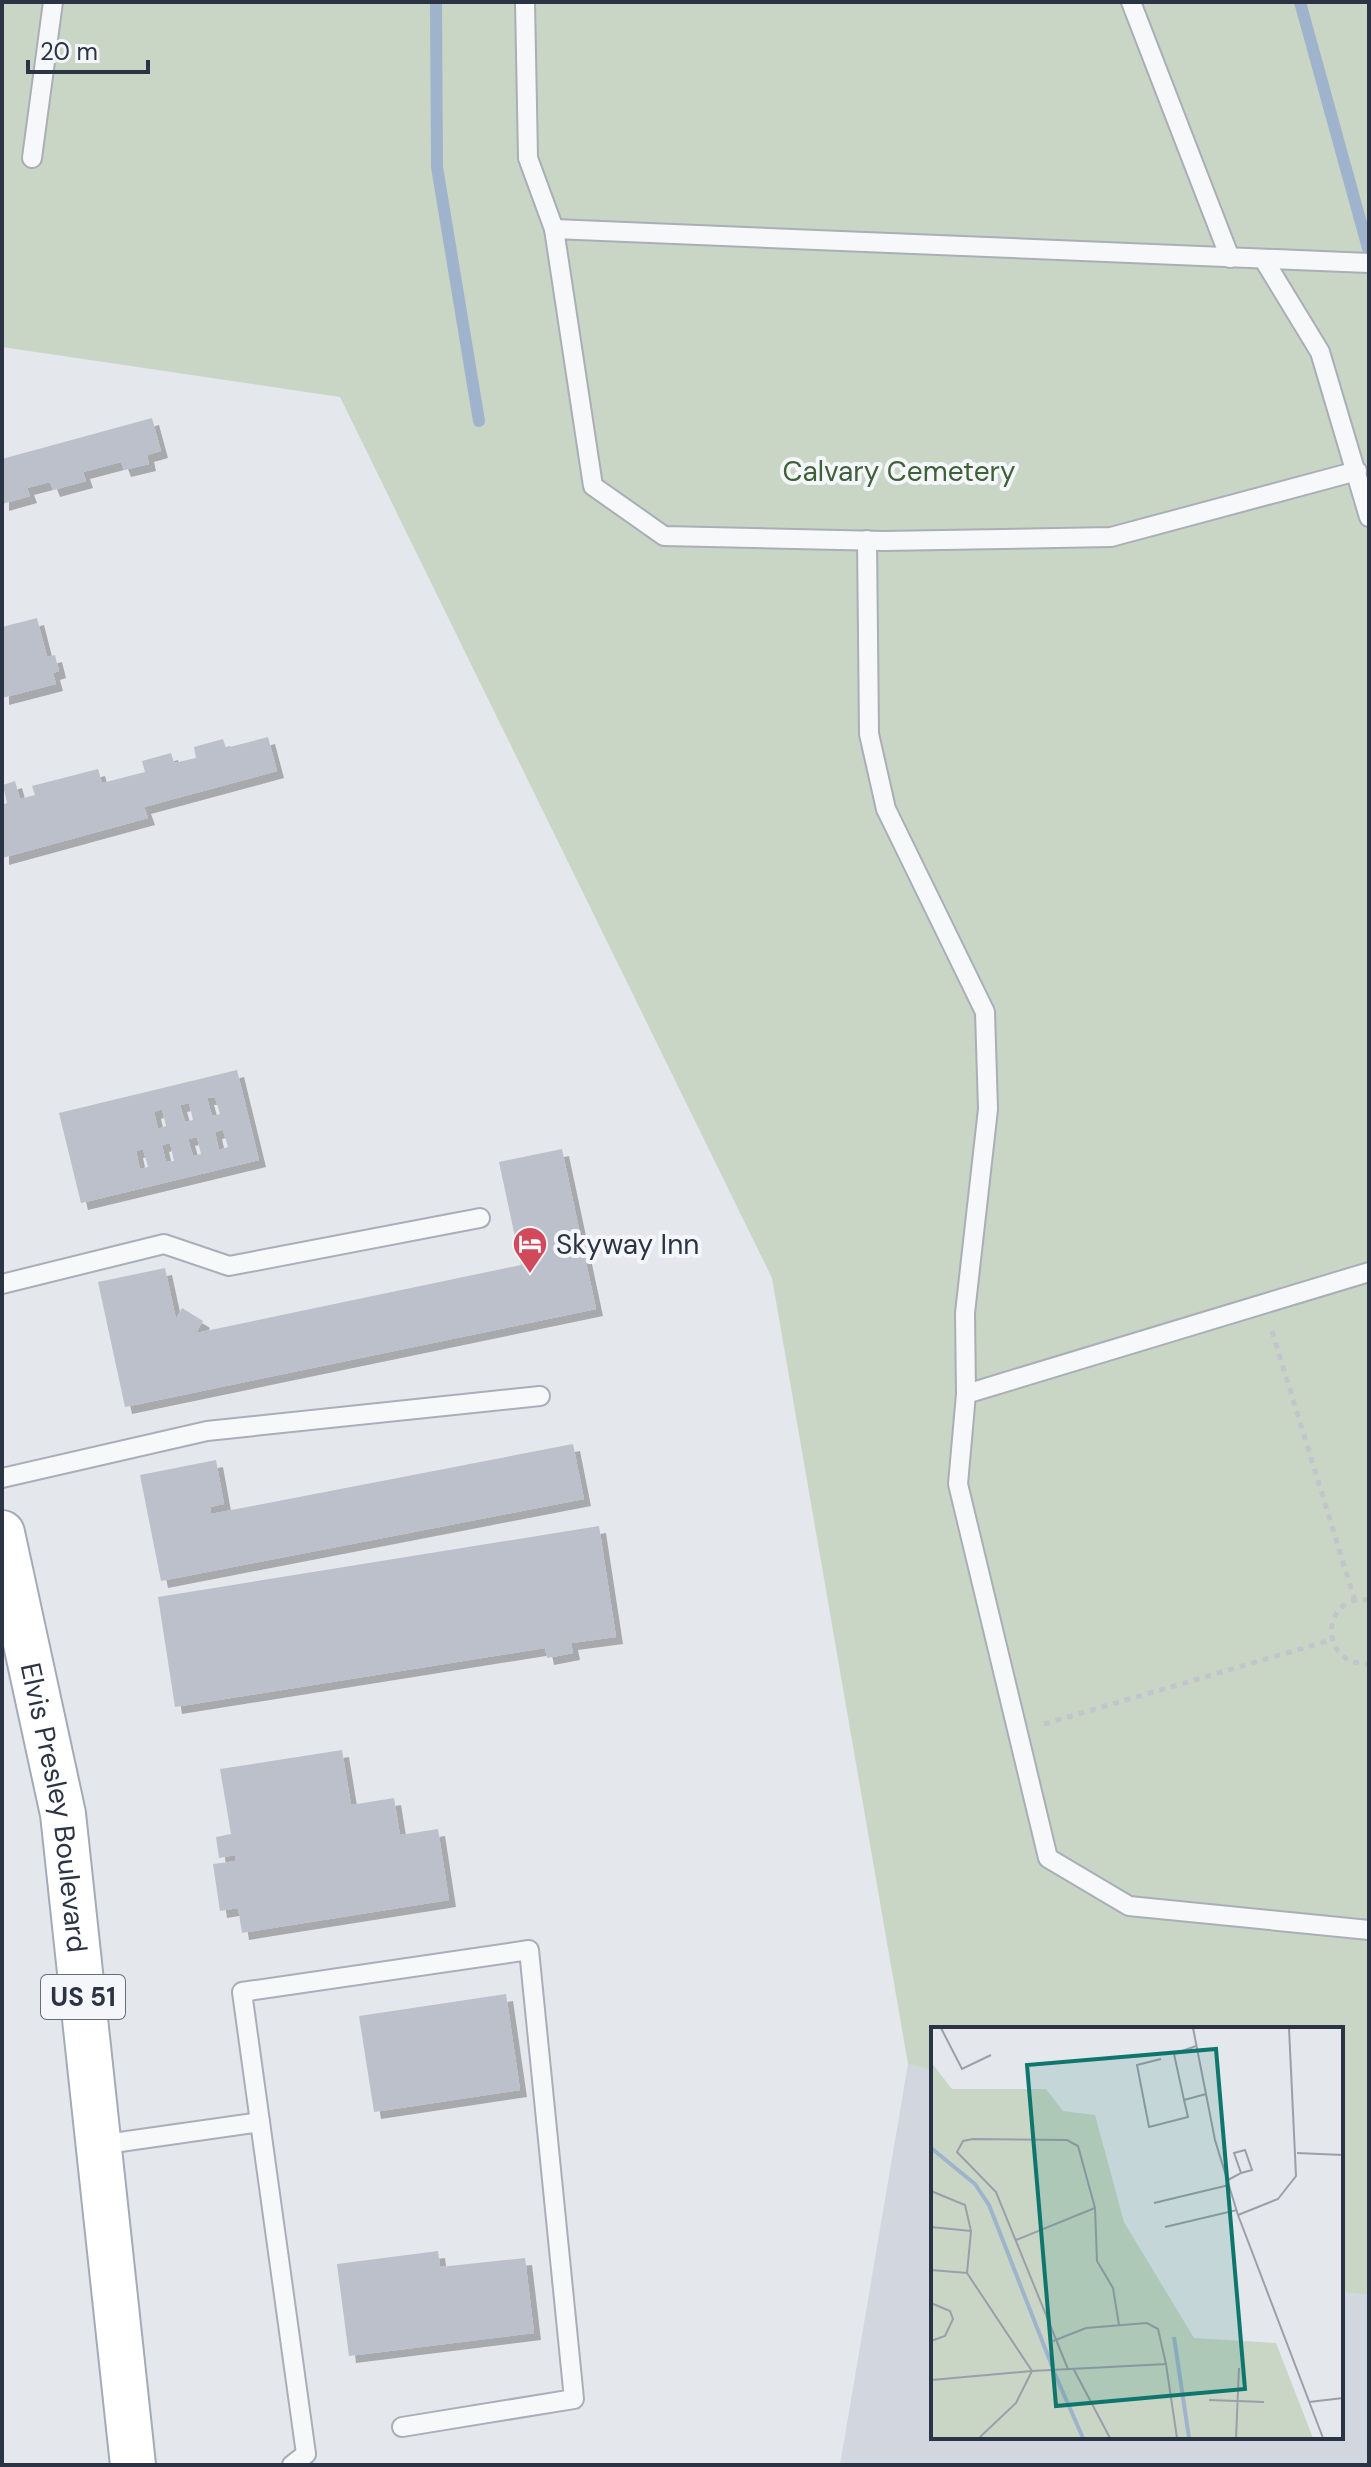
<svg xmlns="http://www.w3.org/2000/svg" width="1371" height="2467" font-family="'DM Sans',sans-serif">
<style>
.built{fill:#d2d6de}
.green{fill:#c9d6c5}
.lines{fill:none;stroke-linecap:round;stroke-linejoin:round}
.stream{stroke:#9fb4cc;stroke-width:12}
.building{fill:#bbc0ca;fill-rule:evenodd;filter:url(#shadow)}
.service-casing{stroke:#a9aeb7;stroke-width:22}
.primary-casing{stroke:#a3abb8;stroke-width:48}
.path{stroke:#c2c5cb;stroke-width:5;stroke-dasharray:6 6;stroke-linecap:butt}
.service{stroke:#f7f8fa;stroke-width:18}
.primary{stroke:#fff;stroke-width:44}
.labels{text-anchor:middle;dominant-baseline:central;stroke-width:8;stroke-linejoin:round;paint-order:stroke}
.shield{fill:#f4f6f9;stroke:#676e7b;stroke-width:2}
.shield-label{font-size:26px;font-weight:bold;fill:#2b3445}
.park-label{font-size:28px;fill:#3f6138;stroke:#f4f6f9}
.poi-label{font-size:28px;fill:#2b3445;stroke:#f4f6f9;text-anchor:start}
.street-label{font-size:28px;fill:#2b3445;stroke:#f4f6f9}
.inset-river{fill:none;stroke:#9fb4cc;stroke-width:4}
.inset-road{fill:none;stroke:#9a9fa9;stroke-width:2}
.view{fill:#0f766e;fill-opacity:0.15;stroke:#0f766e;stroke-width:4}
.inset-edge{fill:none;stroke:#2b3445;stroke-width:4}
</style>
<defs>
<filter id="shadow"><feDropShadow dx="7" dy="7" stdDeviation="0" flood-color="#0004"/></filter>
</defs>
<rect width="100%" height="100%" fill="#e4e7ec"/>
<path class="built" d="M908,2064L933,2070V2437H1341V2292L1369,2295V2465H840Z"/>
<path class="green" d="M2,2H1369V2295L1341,2292V2029H933V2070L908,2064L772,1278L340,397L2,347Z"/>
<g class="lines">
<g class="stream">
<path d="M436,2L437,167L479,421"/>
<path d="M1300,2L1369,252"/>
</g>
</g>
<g class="building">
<path d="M152,418L161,451L147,455L149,464L124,470L121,462L83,472L86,481L53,490L50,482L27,488L30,496L2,504V459Z"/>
<path d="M37,618L47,657L55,655L59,671L53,673L56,684L2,698V627Z"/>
<path d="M268,737L277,771L144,807L148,818L2,858V805L7,803L3,785L15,781L20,799L35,795L32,786L98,769L102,783L145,772L142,761L171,753L174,763L196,758L194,747L223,739L226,748Z"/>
<path d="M237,1070L259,1160L81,1203L59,1113ZM215,1097L220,1114L212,1116L207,1098ZM189,1103L193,1120L185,1122L180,1105ZM162,1109L166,1126L158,1129L154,1112ZM223,1130L228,1147L219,1150L215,1132ZM197,1137L201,1154L193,1156L188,1139ZM170,1143L174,1161L166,1162L162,1145ZM143,1149L148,1167L140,1169L136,1151Z"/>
<path d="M562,1149L596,1309L125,1407L98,1282L165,1268L176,1319L182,1308L203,1321L196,1333L521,1265L499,1162Z"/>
<path d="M573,1444L584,1499L161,1581L140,1475L216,1460L224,1504L210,1507L211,1514Z"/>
<path d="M599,1526L616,1637L571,1643L573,1653L547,1658L545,1648L175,1707L158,1597Z"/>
<path d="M342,1750L351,1805L394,1798L400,1835L438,1829L449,1900L242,1933L238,1908L220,1911L213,1864L236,1861L235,1855L219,1858L216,1837L231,1834L220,1769Z"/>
<path d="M506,1994L520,2090L374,2112L359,2016Z"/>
<path d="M438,2251L440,2267L525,2258L534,2333L349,2356L337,2264Z"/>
</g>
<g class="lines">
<defs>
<g id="service">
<path d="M525,2L528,158L554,229"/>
<path d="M1131,2L1230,258"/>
<path d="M32,158L53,2"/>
<path d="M1264,260L1320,352L1369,517"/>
<path d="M1357,471L1111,537L883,541L664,536L593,486L554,229L1369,263"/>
<path d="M867,540L869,734L886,809L985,1012L988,1109L965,1313L966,1394"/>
<path d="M1369,1272L966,1394L958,1484L1048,1858L1129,1906L1369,1930"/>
<path d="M2,1284L164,1244L229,1266L480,1218"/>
<path d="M2,1478L207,1431L540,1396"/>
<path d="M260,2122L242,1992L529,1950L574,2399L402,2427"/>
<path d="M99,2145L260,2122L306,2454L292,2465"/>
</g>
<g id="primary">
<path id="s1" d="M2,1533L63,1814L133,2465"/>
</g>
</defs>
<use href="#service" class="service-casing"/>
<use href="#primary" class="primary-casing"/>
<g class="path">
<path d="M1272,1331L1355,1601"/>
<path d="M1369,1600C1322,1593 1316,1665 1369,1664"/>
<path d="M1044,1724L1331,1640"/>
</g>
<use href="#service" class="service"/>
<use href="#primary" class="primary"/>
</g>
<defs>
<symbol id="hotel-pin" viewBox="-11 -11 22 30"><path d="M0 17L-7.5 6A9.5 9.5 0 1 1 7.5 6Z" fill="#d1495b" stroke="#f4f6f9"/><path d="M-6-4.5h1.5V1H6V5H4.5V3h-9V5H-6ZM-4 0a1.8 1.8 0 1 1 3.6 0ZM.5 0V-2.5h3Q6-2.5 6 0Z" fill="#fff"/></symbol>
</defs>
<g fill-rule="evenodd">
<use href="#hotel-pin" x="510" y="1224" width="40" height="54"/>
</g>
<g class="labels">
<rect class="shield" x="41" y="1975" width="84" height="44" rx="6"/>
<g class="shield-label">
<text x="83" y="1997">US 51</text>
</g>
<g class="park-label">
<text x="899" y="471">Calvary Cemetery</text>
</g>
<g class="poi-label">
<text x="556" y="1244">Skyway Inn</text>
</g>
<g class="street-label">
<text stroke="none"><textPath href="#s1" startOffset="280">Elvis Presley Boulevard</textPath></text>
</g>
</g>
<g transform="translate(931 2027)">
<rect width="412" height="412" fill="#e4e7ec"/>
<path d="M0,35L21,62H115L132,84L164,88L193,195L263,311L345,316L382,411H0Z" fill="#c9d6c5"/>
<path class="inset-river" d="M0,121L44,157L58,178L121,339M243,310L258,411M123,345L152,411"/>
<path class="inset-road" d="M10,1L31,42L60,28M262,1L284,113L307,188L392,411M265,19L243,27L253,73L275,67M230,32L206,38L218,100L257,90L253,73M366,126L412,128M297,153L310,146L303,126L314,123L321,143L310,146M0,164L34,178L40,204L36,246L0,243M223,176L298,158M164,181L166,234L182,261L188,298M307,188L347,172L365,149L358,1M0,200L40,204M234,200L306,183M85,213L164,181L147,119L136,113L42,112L32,114L26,125L65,165L137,342M0,276L19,284L22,292L14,309L0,314M235,337L246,411M142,341L179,411M0,353L101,344L36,246M278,373L333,375M378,375L412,371M48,411L85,376L101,344L235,337L227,302L216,296L155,301L122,314M305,411L308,341"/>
<path class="view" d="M285,22L314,362L125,379L96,38Z"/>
<rect width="412" height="412" class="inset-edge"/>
</g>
<rect width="1371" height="2467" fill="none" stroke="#2b3445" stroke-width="8"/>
<path d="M28 60v12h120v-12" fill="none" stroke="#2b3445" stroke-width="4"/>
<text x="40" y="60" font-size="24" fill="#2b3445" stroke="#f4f6f9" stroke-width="6" paint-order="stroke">20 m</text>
</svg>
